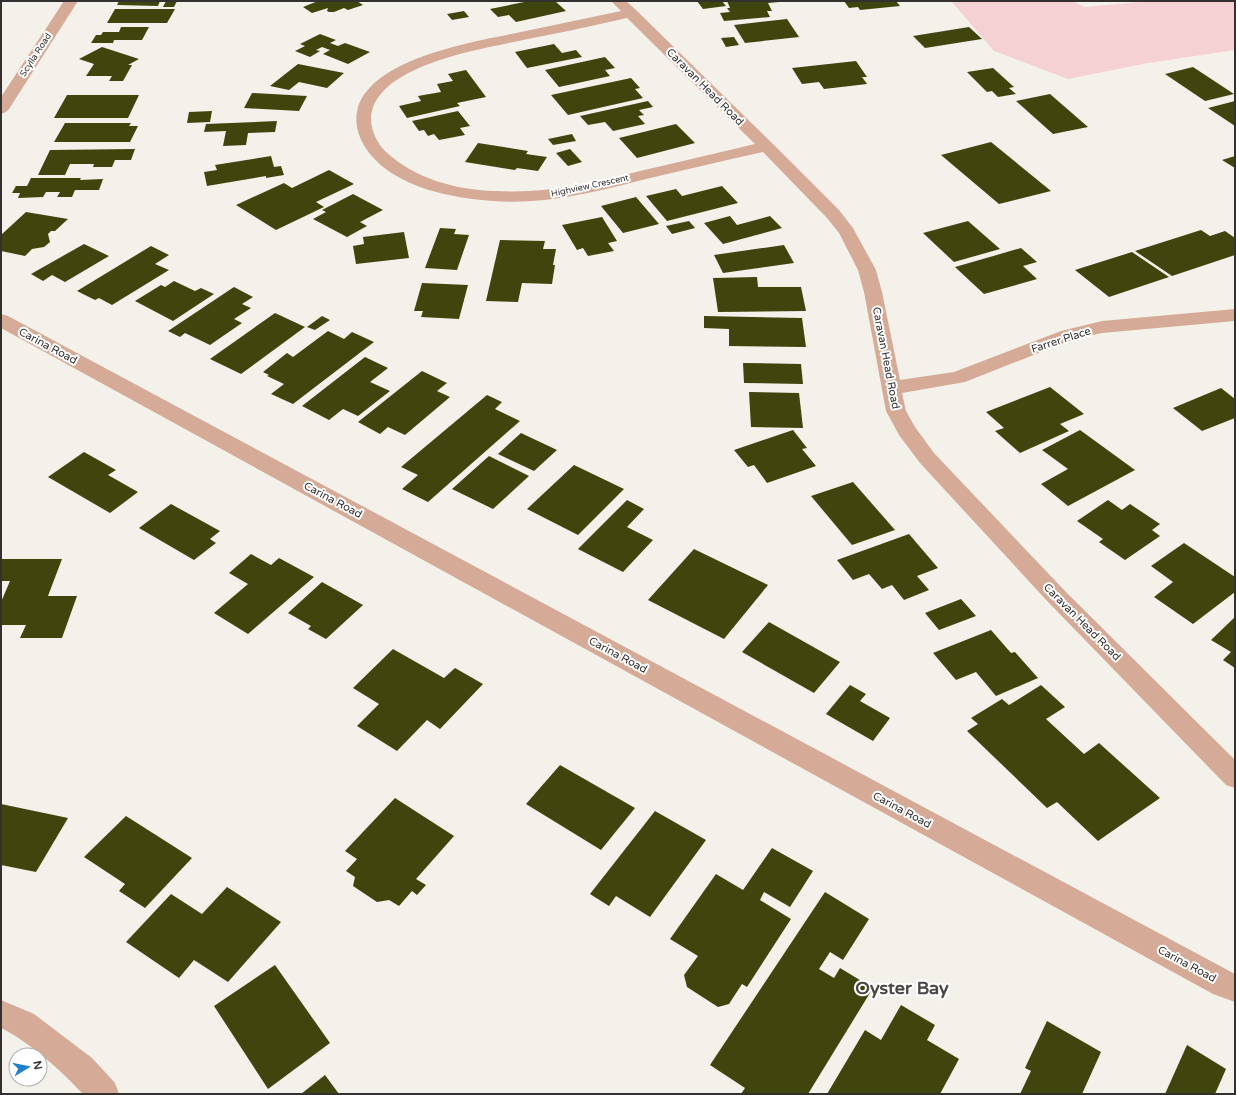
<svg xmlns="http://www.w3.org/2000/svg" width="1236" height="1095" font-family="'Varela Round',sans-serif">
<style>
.green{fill:#f5d1d4}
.building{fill:#40450d}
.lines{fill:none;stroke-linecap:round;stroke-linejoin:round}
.minor{fill:#d5ab97;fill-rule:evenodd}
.labels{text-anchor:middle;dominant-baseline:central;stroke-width:4;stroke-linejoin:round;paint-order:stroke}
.far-street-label{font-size:9px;fill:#33312f;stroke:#fff}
.street-label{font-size:11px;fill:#33312f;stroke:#fff}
.near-district-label{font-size:18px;font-weight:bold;fill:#4b4844;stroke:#fff}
</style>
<rect width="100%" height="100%" fill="#f4f1eb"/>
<path class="green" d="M951,1H1072L1085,7L1151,1H1235V50L1148,63L1068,79L994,51Z"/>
<g class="building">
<path d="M119,1H160L158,6L117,5Z"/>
<path d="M166,1H177L174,7H163Z"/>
<path d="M318,1H357L363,5L348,10L344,8L334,12H329L327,11L328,8L312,13L303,7Z"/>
<path d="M529,1H555L566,11L516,22L509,15L498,17L490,9Z"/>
<path d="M697,1H722L726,6L703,9Z"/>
<path d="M727,1H779V2L768,3L772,11H767L770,17L724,21L720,13L730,12L727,8H730Z"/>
<path d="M844,1H896L900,6L860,10L858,7L849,8Z"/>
<path d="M115,9H175L167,23H107Z"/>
<path d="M464,11L469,17L452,20L447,14Z"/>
<path d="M787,19L799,37L745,43L734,25Z"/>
<path d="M121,27H149L142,40H114L113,43H91L96,35H101L103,32H119Z"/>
<path d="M969,27L982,39L925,48L913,36Z"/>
<path d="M320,34L336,40L330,43L338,46L345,43L370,52L348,64L323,54L330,50L322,47L316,50L320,51L310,57L295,51L305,46L300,44Z"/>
<path d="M734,37L739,45L726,47L721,38Z"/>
<path d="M554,44L562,53L576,50L582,57L527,68L515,52Z"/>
<path d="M102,47L139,59L128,65H132L123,81H109L112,76H86L94,64L79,59Z"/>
<path d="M605,57L615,68L605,70L610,76L559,87L545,70Z"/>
<path d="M856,61L867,77H862L867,84L824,89L819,82L802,84L792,68Z"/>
<path d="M298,64L344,73L327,88L299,82L289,90L270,86Z"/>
<path d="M1193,67L1234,94L1205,101L1165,74Z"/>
<path d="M993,68L1014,87L1009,88L1016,94L998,97L992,91L987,92L967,72Z"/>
<path d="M466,70L486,97L457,103L460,106L407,118L399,106L421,101L418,96L441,92L437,84L453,81L448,74Z"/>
<path d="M631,78L640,88L635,89L643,98L568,115L551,95Z"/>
<path d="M252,93L307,96L299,111L244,108Z"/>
<path d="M1050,94L1088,127L1053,134L1016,101Z"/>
<path d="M67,95H139L128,118H54Z"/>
<path d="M648,101L653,107L639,110L644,115L638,116L645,124L613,131L605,122L588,125L580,116Z"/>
<path d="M1235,101V126L1208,108Z"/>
<path d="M212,111L210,122L187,123L189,112Z"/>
<path d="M458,111L470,126L460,128L465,135L439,140L434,134L428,136L424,130L419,131L412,121Z"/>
<path d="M277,121L275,132L248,133L246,145L223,146L226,131L204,132L206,124Z"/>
<path d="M65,123H131L129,126H138L130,142H54Z"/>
<path d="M676,124L695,143L637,158L619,138Z"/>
<path d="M572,134L576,141L553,145L548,139Z"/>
<path d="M991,142L1051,191L999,204L941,155Z"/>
<path d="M478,143L528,151L526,154L547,157L538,171L517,168L515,170L465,162Z"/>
<path d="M135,149L131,160H115L112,167H93L94,164H70L65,175H38L50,150Z"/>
<path d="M570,149L582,162L568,166L556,153Z"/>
<path d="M271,156L274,167L281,166L284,175L266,178V176L207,186L204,172L217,170L215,165Z"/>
<path d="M1235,156V168L1222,160Z"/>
<path d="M329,170L354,184L316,202L324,207L276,230L236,205L284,183L292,188Z"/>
<path d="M31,178H81L80,180L103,179L99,190H75L72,197H57L60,192H46L43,197L18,198L20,193H12L16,186H27Z"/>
<path d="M722,186L738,203L667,221L646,196L676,189L682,196Z"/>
<path d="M353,194L383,210L360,222L367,226L347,237L313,219L326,212L322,210Z"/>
<path d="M636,197L659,224L623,233L601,206Z"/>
<path d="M26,212L68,219L55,231H51L48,234L50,242L44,247L32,249L25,256L1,251V235Z"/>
<path d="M730,216L737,225L770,216L782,228L723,244L704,223Z"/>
<path d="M602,217L617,241L608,243L614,251L588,256L583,248L577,250L562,225Z"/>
<path d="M689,221L695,228L672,234L666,226Z"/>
<path d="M968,221L1000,249L954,262L923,233Z"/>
<path d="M440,228L456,229L454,234L469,235L457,270L425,268Z"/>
<path d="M1201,230L1210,236L1225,231L1235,238V255L1172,276L1135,251Z"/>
<path d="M404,232L409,258L356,264L353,246L364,244L363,237Z"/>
<path d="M500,240L545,241L543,249H556L553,265H555L552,284L522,283L518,302L486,301Z"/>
<path d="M84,244L109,256L65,282L52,275L43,281L31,274Z"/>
<path d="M784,245L794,263L723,273L714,255Z"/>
<path d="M151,246L169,255L155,264L169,270L112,305L99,298L95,300L77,291Z"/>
<path d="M1021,248L1037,262L1023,266L1037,279L984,294L955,267Z"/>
<path d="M1132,252L1169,277L1109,297L1075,270Z"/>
<path d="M757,277L758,287H801L806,311L718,312L713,278Z"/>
<path d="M174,281L195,291L201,288L214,294L173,321L135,301L161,285L165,287Z"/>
<path d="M422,283L468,285L459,319L421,317L423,311H414Z"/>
<path d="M234,287L253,297L242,304L251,308L234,319L242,323L210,345L185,333L180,337L168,331Z"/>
<path d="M275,313L305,327L241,374L210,359Z"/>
<path d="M322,316L330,320L315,330L307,327Z"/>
<path d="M704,316L802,318L806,347L729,346V329L704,328Z"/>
<path d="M328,331L344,339L352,332L374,342L293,404L271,394L284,384L267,376L269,375L263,372L287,353L293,357Z"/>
<path d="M365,357L388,368L370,382L390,391L358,416L343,409L329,420L302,406Z"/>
<path d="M743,363L801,364L803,384L744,383Z"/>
<path d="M422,371L447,383L437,391L450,397L405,435L388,427L380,434L358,422Z"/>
<path d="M1050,387L1084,414L1060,424L1069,431L1020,453L995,431L1004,428L986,412Z"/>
<path d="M1221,388L1235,399V418L1202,431L1173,408Z"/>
<path d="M749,392L799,393L803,428L751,427Z"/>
<path d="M487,395L502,402L495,409L520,421L428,502L402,489L418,475L401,467Z"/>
<path d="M793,430L807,448L802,449L816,466L767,483L754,465L748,467L734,450Z"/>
<path d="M1080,430L1135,470L1068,506L1041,484L1068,469L1042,450Z"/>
<path d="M521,433L557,450L534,471L498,454Z"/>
<path d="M84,452L116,470L108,475L138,492L110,513L48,477Z"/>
<path d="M489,456L529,476L493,509L452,489Z"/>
<path d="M574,465L624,489L578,535L527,509Z"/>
<path d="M853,482L895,530L852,545L811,496Z"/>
<path d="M627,500L644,509L627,527L653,540L623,572L578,549Z"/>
<path d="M1108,500L1122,510L1130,504L1160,524L1152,530L1160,536L1125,560L1099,542L1103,539L1077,521Z"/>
<path d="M171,504L220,531L210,539L216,543L194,560L139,528Z"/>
<path d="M909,534L938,568L917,576L929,590L904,600L892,585L882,589L869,574L853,580L837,560Z"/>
<path d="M1184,543L1235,577V592L1193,624L1154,597L1173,582L1151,566Z"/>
<path d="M694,549L768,585L724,639L648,600Z"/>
<path d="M251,554L271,565L279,558L314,577L248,634L214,613L248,584L229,573Z"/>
<path d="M1,559H62L48,596H77L62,638H20L26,625H1V602L10,581H1Z"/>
<path d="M322,582L363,605L326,639L308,629L311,626L288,613Z"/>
<path d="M961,599L976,616L939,630L925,613Z"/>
<path d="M1235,617V668L1223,660L1231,652L1211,640Z"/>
<path d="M769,622L840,662L814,693L742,652Z"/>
<path d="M991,630L1011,653L1015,652L1038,678L996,696L976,672L956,680L933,653Z"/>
<path d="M393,649L444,678L455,668L483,684L440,729L427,720L397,751L357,726L379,704L353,688Z"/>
<path d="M850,685L866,694L860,701L890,718L873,741L826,714Z"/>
<path d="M1041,685L1065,707L1046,719L1084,754L1099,743L1160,798L1098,841L1057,802L1047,808L967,731L978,724L971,718L1002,699L1009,705Z"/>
<path d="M560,765L635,808L601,850L526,804Z"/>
<path d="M395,798L454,836L416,879L426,885L417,895L412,891L399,906L389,900L377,902L353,886L355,877L346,871L357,859L345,851Z"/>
<path d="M1,804L68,818L36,872L1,865Z"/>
<path d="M655,811L706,840L650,917L616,896L609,906L590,894Z"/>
<path d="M126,816L192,858L145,908L119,891L125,884L84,857Z"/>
<path d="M772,848L813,871L790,907L764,892L760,900L791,919L747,987L742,984L729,1004L718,1007L687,987L684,975L698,956L670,939L716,874L743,890Z"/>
<path d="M227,887L281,922L228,982L194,960L179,978L126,942L171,894L202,914Z"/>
<path d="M825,892L869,919L843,960L830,952L819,969L834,978L840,968L873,988L808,1094H741L745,1088L710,1065Z"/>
<path d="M275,965L330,1043L268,1089L214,1006Z"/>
<path d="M901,1005L935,1025L927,1040L959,1059L940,1094H827L865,1030L881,1040Z"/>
<path d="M1047,1021L1101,1052L1082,1094H1020L1031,1071L1025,1068Z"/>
<path d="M1187,1045L1226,1069L1215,1094H1165Z"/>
<path d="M325,1075L339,1094H301Z"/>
</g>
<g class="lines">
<g class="minor">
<path d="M64,1H78L9,109L6,112L1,114V97Z"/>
<path d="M611,1H626L636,10L772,143L839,210L853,228L876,270L882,292L900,380L954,372L1061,331L1102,321L1235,309V321L1102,333L1074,339L965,382L902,393L906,411L915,427L934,453L1065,591L1235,760V788L1226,785L1049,603L920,463L899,435L886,411L864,292L858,270L839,233L827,218L763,152C721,161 680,171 638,181C590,193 543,205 493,201C451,198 398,188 370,154C361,143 354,127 357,112C367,58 477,41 521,32C554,25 588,18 621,11ZM627,18L755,144C717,153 679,162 640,171C592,183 547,194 496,191C456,190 415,179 385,151C377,143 371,130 371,119C373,65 482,49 523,40C558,33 593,26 627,18Z"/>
<path d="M1,314L8,316L1235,974V1002L1213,994L1,328Z"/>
<path d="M1,1000L34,1014L92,1058L115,1083L119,1094H83C64,1073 27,1040 1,1028Z"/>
</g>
</g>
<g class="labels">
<g class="far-street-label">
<text transform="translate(36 55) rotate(-57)">Scylla Road</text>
<text transform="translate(590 186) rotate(-12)">Highview Crescent</text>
</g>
<g class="street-label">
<text transform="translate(705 87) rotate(45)">Caravan Head Road</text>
<text transform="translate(1061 340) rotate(-18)">Farrer Place</text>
<text transform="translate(48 346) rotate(28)">Carina Road</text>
<text transform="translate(886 358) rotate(79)">Caravan Head Road</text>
<text transform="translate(333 500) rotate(28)">Carina Road</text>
<text transform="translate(1082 622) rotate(45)">Caravan Head Road</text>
<text transform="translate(618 655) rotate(28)">Carina Road</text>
<text transform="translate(902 810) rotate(28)">Carina Road</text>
<text transform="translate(1187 964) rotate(28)">Carina Road</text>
</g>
<g class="near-district-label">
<text x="902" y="988">Oyster Bay</text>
</g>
</g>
<rect width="1236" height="1095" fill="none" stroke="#33312f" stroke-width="4"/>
<g transform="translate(28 1067) rotate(80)"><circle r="19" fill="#ffffff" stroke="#adadac"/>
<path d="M0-3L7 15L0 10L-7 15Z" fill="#2180cc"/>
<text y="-6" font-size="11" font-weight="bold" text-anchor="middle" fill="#33312f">N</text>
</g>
</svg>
